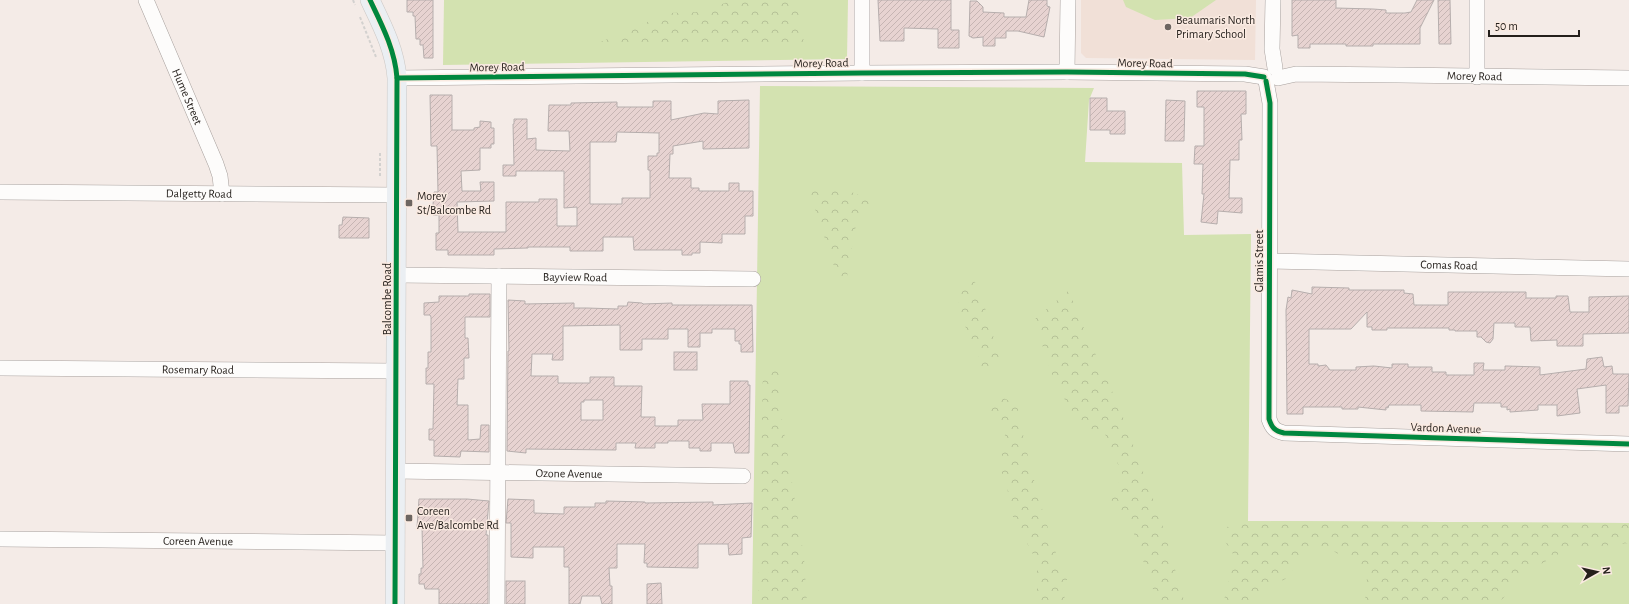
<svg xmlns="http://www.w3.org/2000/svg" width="1629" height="604" font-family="'Alegreya Sans',sans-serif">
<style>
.built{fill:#f1e0d7}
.grass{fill:#d3e2b0}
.forest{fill:url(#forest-crowns)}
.building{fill:url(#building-hatch);stroke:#b6aead;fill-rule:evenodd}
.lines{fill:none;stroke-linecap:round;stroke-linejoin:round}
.minor-casing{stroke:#a8a19e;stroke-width:16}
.major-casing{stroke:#cbc7c4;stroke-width:20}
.path{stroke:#d3d1cf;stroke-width:2;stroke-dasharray:3 2;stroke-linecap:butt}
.minor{stroke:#fdfcfb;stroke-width:15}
.major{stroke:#ebeff3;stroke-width:19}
.cycleway-casing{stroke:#faeae1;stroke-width:8}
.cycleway{stroke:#00873e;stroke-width:5}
.poi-dot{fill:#6d6662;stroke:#faeae1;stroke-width:1.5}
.labels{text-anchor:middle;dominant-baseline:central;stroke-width:3;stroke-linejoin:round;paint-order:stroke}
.poi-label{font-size:12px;fill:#241f1b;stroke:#faeae1;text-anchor:start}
.street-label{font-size:12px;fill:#241f1b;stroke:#faeae1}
</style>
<defs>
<pattern id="forest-crowns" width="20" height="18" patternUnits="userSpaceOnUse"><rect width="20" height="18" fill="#d3e2b0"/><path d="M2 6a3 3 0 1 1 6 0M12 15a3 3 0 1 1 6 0" fill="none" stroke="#b5c197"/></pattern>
<pattern id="building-hatch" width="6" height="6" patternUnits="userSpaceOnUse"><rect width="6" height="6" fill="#e7d3d1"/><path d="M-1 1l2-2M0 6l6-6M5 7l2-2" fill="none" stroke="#c6b5b3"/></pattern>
</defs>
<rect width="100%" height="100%" fill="#f4ebe7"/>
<path class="built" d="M1081,0H1256L1255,60L1086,58L1081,53Z"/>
<g class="grass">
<path d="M444,0H848L847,59L443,65Z"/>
<path d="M1123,0H1216L1190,18L1155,20L1126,7Z"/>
<path d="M760,86L1094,88L1089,100L1085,162L1182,163L1184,235L1251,234L1248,521L1629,523V604H752Z"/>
</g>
<g class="forest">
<path d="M729,0H792L799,12L804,43L574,47L603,41L668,13L700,12L725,3Z"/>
<path d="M826,186L849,191L871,200L855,229L846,283L839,281L809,191L812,188Z"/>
<path d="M973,280L979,287L1001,363L993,371L975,367L981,350L970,339L961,315L957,292L966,281Z"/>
<path d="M1069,290L1079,317L1120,409L1161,520L1185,604H1158L1132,528L1113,512L1111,495L1123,476L1102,427L1087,435L1055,384L1034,320Z"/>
<path d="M781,367V413L804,557L807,604H758L763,369Z"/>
<path d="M1000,396L1017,405C1025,447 1035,487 1048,528C1054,545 1057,562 1068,576L1064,589L1065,604H1037V562L1009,509L1007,481L1002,474V450L1007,425L987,416L989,404L995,397Z"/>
<path d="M1248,521L1629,523V543L1566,550L1525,573L1498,604H1363L1366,595L1367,576C1356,567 1344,556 1331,550C1323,547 1311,550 1302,552L1288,578L1269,586L1249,604H1223L1228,584L1233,554L1223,538L1227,527Z"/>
</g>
<g class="building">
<path d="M407,0H433V58H424L423,45H420V39H416L415,16H413V12H407Z"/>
<path d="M878,0H951V30H959V48H938V29L904,28V41H880Z"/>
<path d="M1029,0H1047V6L1050,7L1044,37L1018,31H1006V38H995V46H983V37L973,38L969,36L970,1H977L983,7V12L1004,13V17H1026Z"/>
<path d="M1292,0H1336V8L1373,9L1386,10V13H1405L1411,12L1417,0H1434L1420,28V44H1373V46H1346V44H1310V48H1298V35L1292,36Z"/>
<path d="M1438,0H1450L1451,44H1439Z"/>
<path d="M1197,91H1246V114H1241L1242,140H1239V160H1230L1229,198H1242V213L1218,211L1217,224L1201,222L1204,194H1202L1203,164H1194L1195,146H1204V107H1197Z"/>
<path d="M430,95H452V130H474V128L480,127V121L491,122V128H494V144H491V148H480V170L461,171L462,191H481L480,182H494V201L457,202L458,232H506V202H539V199H557V226H577V207L564,208V171H516V176H503V165H514L513,124H514V119H527V139L536,138V150L570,151L569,131H548L549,105H571V103L617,102V107H653V101H671V120L704,113L718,114V101L749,100V148L703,149V141L673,146V154H670L669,178H691V188H699V191H729V183H739V191H753V216H745V234H722V243L700,242V253H692V255H682V250H634L633,237H603V251H570V247H528V248L494,249V255H448V250H436V233H439V215H433V205L434,192H438L437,146H431ZM617,132L659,133V153H657V156H648V170H650V198H622V204H590V142H616Z"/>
<path d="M1090,98H1107V111H1125V134H1110V130H1090Z"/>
<path d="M1166,100L1185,101L1184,141H1165Z"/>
<path d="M343,217L369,218V238H339V225H342Z"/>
<path d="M1312,287L1349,288V290H1404V293L1413,294L1414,305H1448V292H1526V298H1556V296H1568L1570,312H1589V297L1629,296V333L1583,334V346H1557V340L1531,341L1530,327H1515V323H1494L1493,339L1490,343L1486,342L1481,337H1477V331H1455V330H1449V328H1387V330H1372V327H1367V312L1351,329H1309V364H1318V366L1326,365L1330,370H1356V367L1374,366L1392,368V364H1408V367H1432V372H1446V375H1474V363H1484L1483,370H1505V366H1507L1540,367V375L1586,369L1587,359L1602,357L1604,367L1612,366L1613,374H1629L1628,406H1619V413H1606V385L1577,389L1580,413L1557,416V405H1538V410L1510,412V409L1507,410V407H1501V403H1474L1473,412L1421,411V405H1389L1388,408L1386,407V410L1358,407V409H1342V407H1303V414H1287L1286,310L1288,297L1291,298L1292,290L1312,294Z"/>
<path d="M469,294H490V317H465V338H468L469,358H464V379H458L457,405H468V440L480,439L481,425H489V452L461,451L460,457L434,456V440H429V429H433L434,384H426V368H428V352H431V317L430,315H424V303L439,302V296H469Z"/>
<path d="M508,300L525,301V304L574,303V308H587L618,309V306H627L628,302L642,303L643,304L672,303V305H752L753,352H741V344H739V341H735V329H712V333H700V347H688V329H668V339H642V350H620V325L563,326V360H552L553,354H532L531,376H558V383H590V377H614V386H642L641,417H655V426H678V420H703L702,404H730V381H748V385H750L749,453H735L733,443H711V451H700V448H689V441H668V443H655V448H635L636,443H616V450L526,449V453L507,451L508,351H509ZM584,400H603V420H581V402H584Z"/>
<rect x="674" y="352" width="23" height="18"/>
<path d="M419,499H467L489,501L486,535H488V604H439V589H425L424,584H419V574H421V568H423L422,527H417Z"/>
<path d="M508,499L534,500V513L564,514V507H595V503H606V501L645,502V503L713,502V505L752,503L751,537L742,538V554L729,555L728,544H698V568L647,567V563H644L645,544H617V568H609L610,586H612V604H602L600,596H582L580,604H569V567H564V547H533V558L511,557V523H506Z"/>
<rect x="506" y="581" width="19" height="23"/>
<path d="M661,583L662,604H647V584Z"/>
</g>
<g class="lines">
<defs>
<g id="minor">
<path id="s1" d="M146,0L216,164L220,176L222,194"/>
<path d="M1273,0L1272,49L1275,68"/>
<path d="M1067,72L1068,0"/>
<path d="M862,73V0"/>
<path d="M1477,77V0"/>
<path d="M397,78L862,73L1067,72L1245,74L1264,77"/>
<path id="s2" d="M1278,78L1296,74L1399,75L1629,78"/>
<path d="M1266,81L1270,103L1269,419C1272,428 1275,431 1284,433L1629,444"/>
<path id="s3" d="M0,192L397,195"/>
<path id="s4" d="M1269,261L1629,269"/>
<path id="s5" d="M397,275L753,279"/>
<path id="s6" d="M0,368L396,371"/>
<path id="s7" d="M395,471L743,476"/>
<path id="s8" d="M0,539L395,543"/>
<path d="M497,604L499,276"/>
</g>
<path id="major" d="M370,0C382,25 395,50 397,78L395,604"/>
</defs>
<use href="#minor" class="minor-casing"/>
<use href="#major" class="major-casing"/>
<g class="path">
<path d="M353,0L355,5"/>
<path d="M360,17L376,57"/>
<path d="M380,153V178"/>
</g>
<use href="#minor" class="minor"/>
<use href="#major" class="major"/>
<defs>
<g id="cycleway">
<path d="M370,0C382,25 395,50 397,78L395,604"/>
<path d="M397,78L862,73L1067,72L1245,74L1264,77"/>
<path d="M1266,81L1270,103L1269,419C1272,428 1275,431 1284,433L1629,444"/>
</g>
</defs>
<use href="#cycleway" class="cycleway-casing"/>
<use href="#cycleway" class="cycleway"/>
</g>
<g class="poi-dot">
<circle cx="1168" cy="27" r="4"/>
<rect x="405" y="199" width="8" height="8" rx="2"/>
<rect x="405" y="514" width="8" height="8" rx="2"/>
</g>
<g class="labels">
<g class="poi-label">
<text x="1176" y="20">Beaumaris North<tspan x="1176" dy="14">Primary School</tspan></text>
<text x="417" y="196">Morey<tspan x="417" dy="14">St/Balcombe Rd</tspan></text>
<text x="417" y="511">Coreen<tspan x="417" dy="14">Ave/Balcombe Rd</tspan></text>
</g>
<g class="street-label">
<text transform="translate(821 63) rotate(-1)">Morey Road</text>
<text transform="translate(1145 63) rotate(1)">Morey Road</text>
<text transform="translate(497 67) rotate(-1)">Morey Road</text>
<text stroke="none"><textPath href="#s2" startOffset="197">Morey Road</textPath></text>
<text stroke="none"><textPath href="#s1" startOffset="105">Hume Street</textPath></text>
<text stroke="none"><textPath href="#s3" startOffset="199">Dalgetty Road</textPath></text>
<text transform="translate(1259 261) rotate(-90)">Glamis Street</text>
<text stroke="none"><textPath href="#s4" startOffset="180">Comas Road</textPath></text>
<text stroke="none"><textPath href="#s5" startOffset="178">Bayview Road</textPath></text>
<text transform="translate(387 299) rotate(-90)">Balcombe Road</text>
<text stroke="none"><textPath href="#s6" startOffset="198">Rosemary Road</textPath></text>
<text transform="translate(1446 428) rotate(2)">Vardon Avenue</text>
<text stroke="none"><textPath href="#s7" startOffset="174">Ozone Avenue</textPath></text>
<text stroke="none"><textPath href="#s8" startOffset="198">Coreen Avenue</textPath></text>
</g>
</g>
<g transform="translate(1597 572) rotate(82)" stroke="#faeae1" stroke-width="3" paint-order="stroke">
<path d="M0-3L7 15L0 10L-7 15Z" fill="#241f1b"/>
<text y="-6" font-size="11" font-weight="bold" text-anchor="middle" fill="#241f1b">N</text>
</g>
<path d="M1489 30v6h90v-6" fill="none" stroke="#241f1b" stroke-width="2"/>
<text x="1495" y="30" font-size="12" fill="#241f1b" stroke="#faeae1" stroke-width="3" paint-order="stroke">50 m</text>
</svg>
